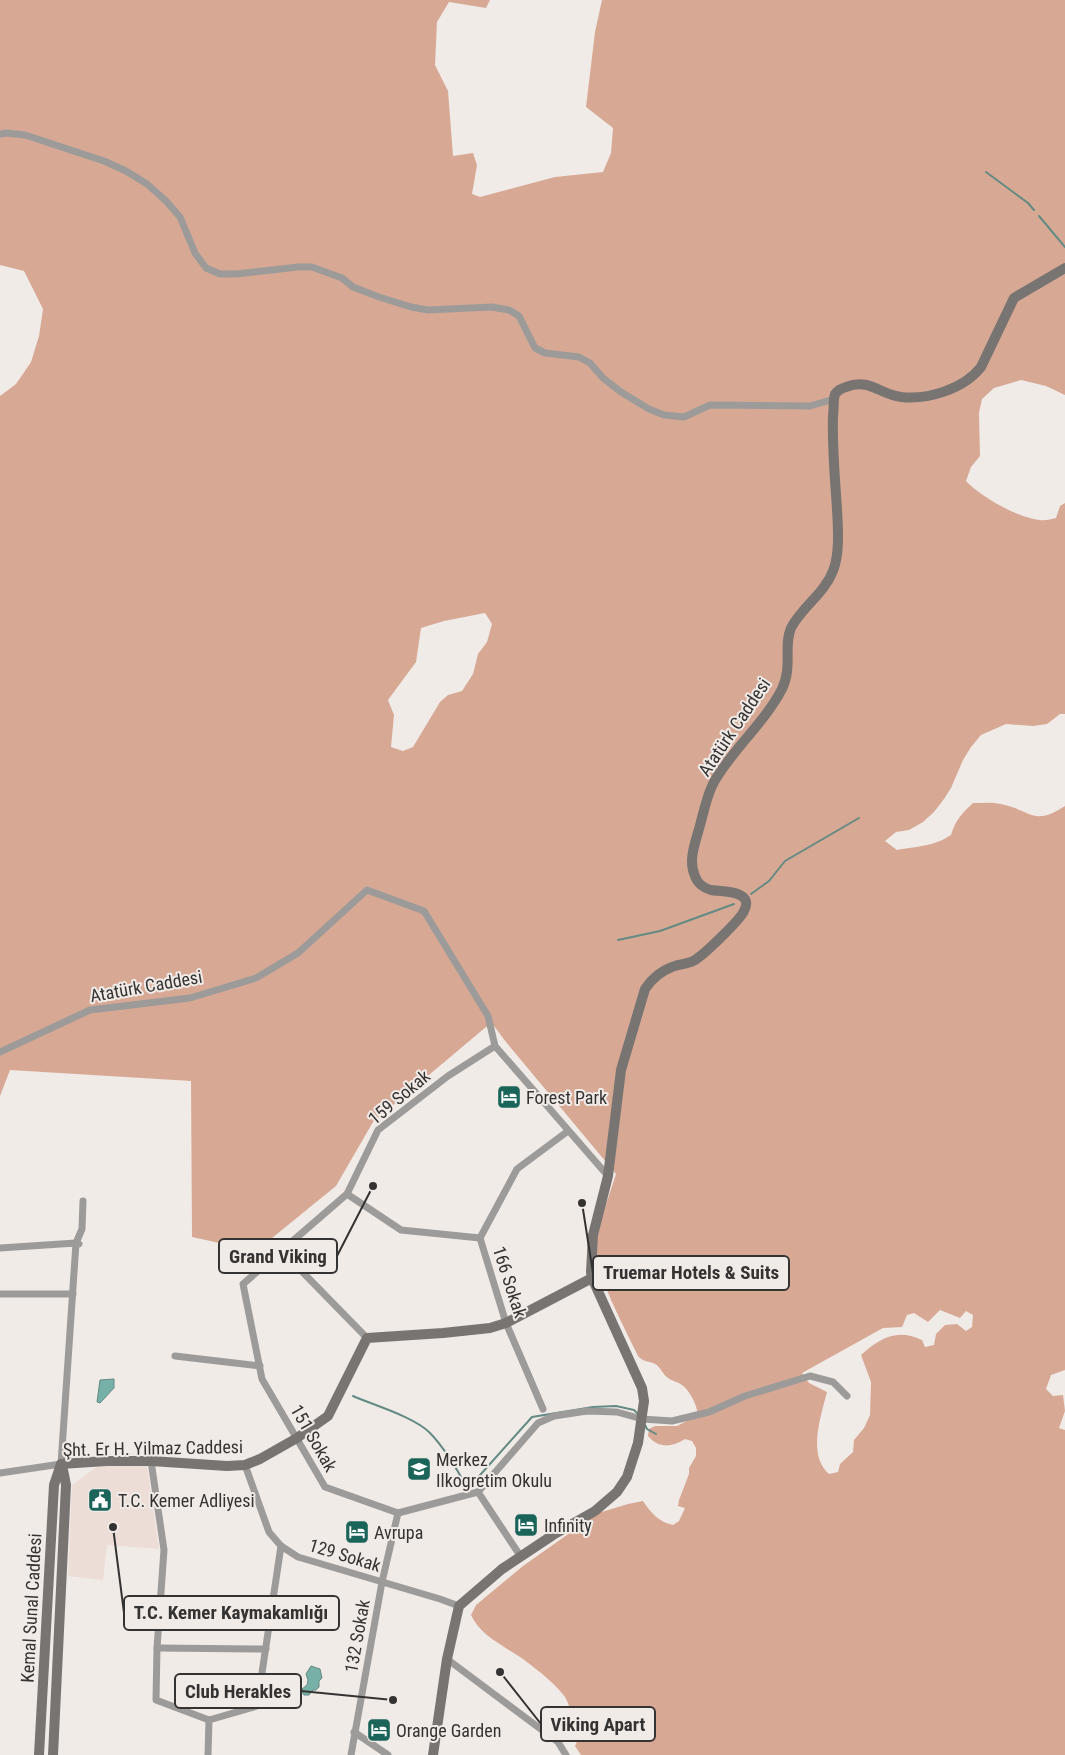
<svg xmlns="http://www.w3.org/2000/svg" width="1065" height="1755" font-family="'Roboto Condensed',sans-serif">
<style>
.built{fill:#ecddd7}
.forest{fill:#d7a995;fill-rule:evenodd}
.water{fill:#77b0a6;stroke:#638a83}
.lines{fill:none;stroke-linecap:round;stroke-linejoin:round}
.stream{stroke:#638a83;stroke-width:2}
.street{stroke:#9d9b99;stroke-width:7}
.secondary{stroke:#777472;stroke-width:10}
.labels{text-anchor:middle;dominant-baseline:central;stroke-width:4;stroke-linejoin:round;paint-order:stroke}
.street-label{font-size:18px;fill:#353332;stroke:#f1ebe8}
.poi-label{font-size:18px;fill:#353332;stroke:#f1ebe8;text-anchor:start}
.leader{fill:none;stroke:#353332;stroke-width:2}
.callout-dot{fill:#353332;stroke:#f1ebe8;stroke-width:2}
.callout{fill:#f1ebe8;stroke:#353332;stroke-width:2}
.callout-label{font-size:19px;text-anchor:middle;font-weight:bold;fill:#353332}
</style>
<rect width="100%" height="100%" fill="#f1ebe8"/>
<path class="built" d="M98,1466H147L159,1549L107,1545L103,1580L68,1576L72,1485Z"/>
<path class="forest" d="M0,0H490L486,8L449,2L437,22L435,65L448,91L453,156L473,153L477,165L472,194L480,197L555,177L603,172L611,153L613,128L586,107L595,32L602,0H1065V395L1046,386L1021,380L994,388L982,399L979,413L980,456L971,467L966,481C981,497 1018,518 1040,520C1045,521 1051,519 1056,518L1060,506L1065,503V714H1060L1047,724L1033,726L1006,724L981,735L971,747L963,760L951,788L944,799L934,812L923,822L909,830L896,832L885,841L897,850C917,846 933,847 951,835C955,821 962,813 973,803C982,803 992,802 1001,804C1031,810 1033,827 1065,806V1370L1051,1375L1046,1389L1053,1396L1063,1395L1065,1411L1059,1428L1065,1430V1755H581L575,1746C583,1730 581,1726 572,1711C569,1707 568,1702 565,1697C556,1684 533,1666 520,1657C502,1645 480,1635 471,1615L476,1605L523,1566L598,1513L628,1504L643,1501C651,1513 659,1522 673,1525L679,1521L685,1508L678,1506L679,1500L689,1474V1468L696,1456V1448L692,1441L685,1439C672,1447 659,1449 648,1436L649,1429L655,1426H677L698,1415C697,1405 690,1391 682,1385C678,1382 672,1381 668,1378C662,1374 661,1367 655,1364C649,1361 643,1362 638,1356C626,1331 613,1307 603,1280C600,1274 595,1270 595,1263C594,1233 607,1203 616,1174L506,1042L494,1026L486,1027L373,1122L336,1186L256,1251L192,1237L191,1081L10,1070L0,1096V396L16,384L31,362L39,336L43,309L24,271L0,265ZM485,613L492,624L487,642L478,654L473,674L462,691L448,695L440,702L413,747L403,751L391,747L394,715L388,700L416,662L421,628L444,621ZM940,1310L960,1318L966,1311L973,1315L972,1327L966,1331L957,1324L945,1325L936,1334L934,1345L925,1347L922,1340C897,1328 880,1338 861,1355L871,1382L870,1415L864,1428L854,1440L853,1452L840,1464L838,1472L829,1474C807,1455 821,1416 827,1392L809,1383L802,1373L883,1328L902,1327L907,1315L914,1313L928,1322Z"/>
<g class="water">
<path d="M114,1379V1388L100,1403L97,1402L100,1380Z"/>
<path d="M311,1666L320,1669L322,1678L319,1681V1687L316,1690H313L309,1695H304L302,1692V1689L307,1685L308,1680L306,1674Z"/>
</g>
<g class="lines">
<g class="stream">
<path d="M986,172L1028,203L1034,210"/>
<path d="M1039,216L1065,247"/>
<path d="M751,894L769,881L785,861L859,818"/>
<path d="M618,940L660,931L734,904"/>
<path d="M353,1396C373,1405 415,1417 430,1433C442,1445 457,1469 465,1484L473,1483L532,1417L593,1407L616,1406L634,1410L639,1415"/>
<path d="M645,1425L647,1429L656,1434"/>
</g>
<g class="street">
<path d="M0,134L6,133L25,135L104,161L126,171L147,184L166,201L180,217L195,253L206,268L220,274H237L298,267H312L342,278L353,287L379,297L411,307L428,310L492,307L509,310L519,316L535,348L545,353L579,357L590,363L603,378L621,392L649,409L664,415L684,417L710,405L810,406L834,399"/>
<path d="M0,1052L90,1010L190,998L256,978L298,953L367,890L424,911L488,1016L495,1046L608,1176"/>
<path d="M347,1194L378,1130L448,1076L495,1046"/>
<path d="M480,1238L401,1230L347,1194L243,1284L262,1379L325,1487L398,1513L478,1492L538,1423L554,1416L587,1411L617,1412L642,1419L672,1421L709,1412L745,1396L810,1376L833,1382L847,1396"/>
<path d="M79,1244L76,1243L82,1229L83,1201"/>
<path d="M0,1248L76,1243L61,1464L0,1473"/>
<path d="M281,1250L367,1338"/>
<path d="M0,1294H73"/>
<path d="M175,1356L260,1366"/>
<path d="M543,1409L506,1323L480,1238L517,1169L568,1131"/>
<path d="M151,1461L164,1550L157,1648L156,1700L209,1720"/>
<path d="M245,1465L269,1532L281,1546L298,1557L440,1599L459,1606"/>
<path d="M478,1492L521,1557"/>
<path d="M157,1648L266,1649"/>
<path d="M447,1659L558,1742L566,1755"/>
<path d="M354,1732L388,1755"/>
<path d="M208,1755L209,1720L257,1706L281,1546"/>
<path d="M351,1755L382,1582L398,1513"/>
</g>
<g class="secondary">
<path d="M61,1464L106,1461H151L227,1466L245,1465L260,1459L297,1438L328,1416L367,1338L443,1333L490,1328L506,1323L592,1278"/>
<path d="M39,1755L54,1485L61,1464"/>
<path d="M53,1755L66,1485L62,1465"/>
<path d="M433,1755L447,1659L459,1606L502,1569L553,1535L595,1511L617,1492L627,1477L638,1443L644,1401L642,1388L592,1278L591,1272L593,1235L608,1176L621,1070L645,989C651,980 661,971 672,967C679,964 687,964 693,961C702,957 740,920 744,911C755,890 722,892 711,890C704,888 697,883 695,876C688,861 695,843 699,829C703,815 706,799 712,786C719,771 730,759 740,746C755,728 771,710 782,689C793,666 783,647 791,628C802,607 824,594 833,571C840,553 838,529 837,509C835,478 832,447 833,416C834,410 833,400 835,394C838,390 842,388 846,387C870,378 879,394 901,397C928,400 964,389 981,367L1014,298L1065,268"/>
</g>
</g>
<defs>
<symbol id="hotel-square" viewBox="-11 -11 22 22"><rect x="-9" y="-9" width="18" height="18" rx="4" fill="#1b645a" stroke="#f1ebe8"/><path d="M-6-4.5h1.5V1H6V5H4.5V3h-9V5H-6ZM-4 0a1.8 1.8 0 1 1 3.6 0ZM.5 0V-2.5h3Q6-2.5 6 0Z" fill="#fff"/></symbol>
<symbol id="school-square" viewBox="-11 -11 22 22"><rect x="-9" y="-9" width="18" height="18" rx="4" fill="#1b645a" stroke="#f1ebe8"/><path d="M0-5L7-2L0 1L-7-2ZM-4 1L0 2.5L4 1V4Q0 6-4 4Z" fill="#fff"/></symbol>
<symbol id="civic-square" viewBox="-11 -11 22 22"><rect x="-9" y="-9" width="18" height="18" rx="4" fill="#1b645a" stroke="#f1ebe8"/><path d="M-.6-6.5H3V-4.5H.6V-3L4-1V1h2V6H-6V1h2V-1L-.6-3ZM-1.2 2.5V6h2.4V2.5Z" fill="#fff"/></symbol>
</defs>
<g fill-rule="evenodd">
<use href="#hotel-square" x="495" y="1083" width="28" height="28"/>
<use href="#school-square" x="405" y="1455" width="28" height="28"/>
<use href="#civic-square" x="86" y="1486" width="28" height="28"/>
<use href="#hotel-square" x="512" y="1511" width="28" height="28"/>
<use href="#hotel-square" x="343" y="1518" width="28" height="28"/>
<use href="#hotel-square" x="365" y="1716" width="28" height="28"/>
</g>
<g class="labels">
<g class="street-label">
<text transform="translate(734 727) rotate(-56)">Atatürk Caddesi</text>
<text transform="translate(146 986) rotate(-10)">Atatürk Caddesi</text>
<text transform="translate(399 1097) rotate(-40)">159 Sokak</text>
<text transform="translate(510 1282) rotate(72)">166 Sokak</text>
<text transform="translate(314 1438) rotate(60)">151 Sokak</text>
<text transform="translate(153 1448) rotate(-1)">Şht. Er H. Yilmaz Caddesi</text>
<text transform="translate(345 1555) rotate(17)">129 Sokak</text>
<text transform="translate(31 1608) rotate(-87)">Kemal Sunal Caddesi</text>
<text transform="translate(357 1636) rotate(-80)">132 Sokak</text>
</g>
<g class="poi-label">
<text x="526" y="1097">Forest Park</text>
<text x="436" y="1459">Merkez<tspan x="436" dy="21">Ilkogretim Okulu</tspan></text>
<text x="118" y="1500">T.C. Kemer Adliyesi</text>
<text x="544" y="1525">Infinity</text>
<text x="374" y="1532">Avrupa</text>
<text x="396" y="1730">Orange Garden</text>
</g>
</g>
<path class="leader" d="M373 1186L337 1256M582 1203L593 1273M113 1527L124 1613M393 1700L301 1691M500 1672L541 1724"/>
<g class="callout-dot">
<circle cx="373" cy="1186" r="5"/>
<circle cx="582" cy="1203" r="5"/>
<circle cx="113" cy="1527" r="5"/>
<circle cx="393" cy="1700" r="5"/>
<circle cx="500" cy="1672" r="5"/>
</g>
<g class="callout">
<rect x="219" y="1239" width="118" height="34" rx="5"/>
<rect x="593" y="1256" width="196" height="34" rx="5"/>
<rect x="124" y="1596" width="215" height="34" rx="5"/>
<rect x="175" y="1674" width="126" height="34" rx="5"/>
<rect x="541" y="1707" width="114" height="34" rx="5"/>
</g>
<g class="callout-label">
<text x="278" y="1263">Grand Viking</text>
<text x="691" y="1279">Truemar Hotels &amp; Suits</text>
<text x="231" y="1619">T.C. Kemer Kaymakamlığı</text>
<text x="238" y="1698">Club Herakles</text>
<text x="598" y="1731">Viking Apart</text>
</g>
</svg>
